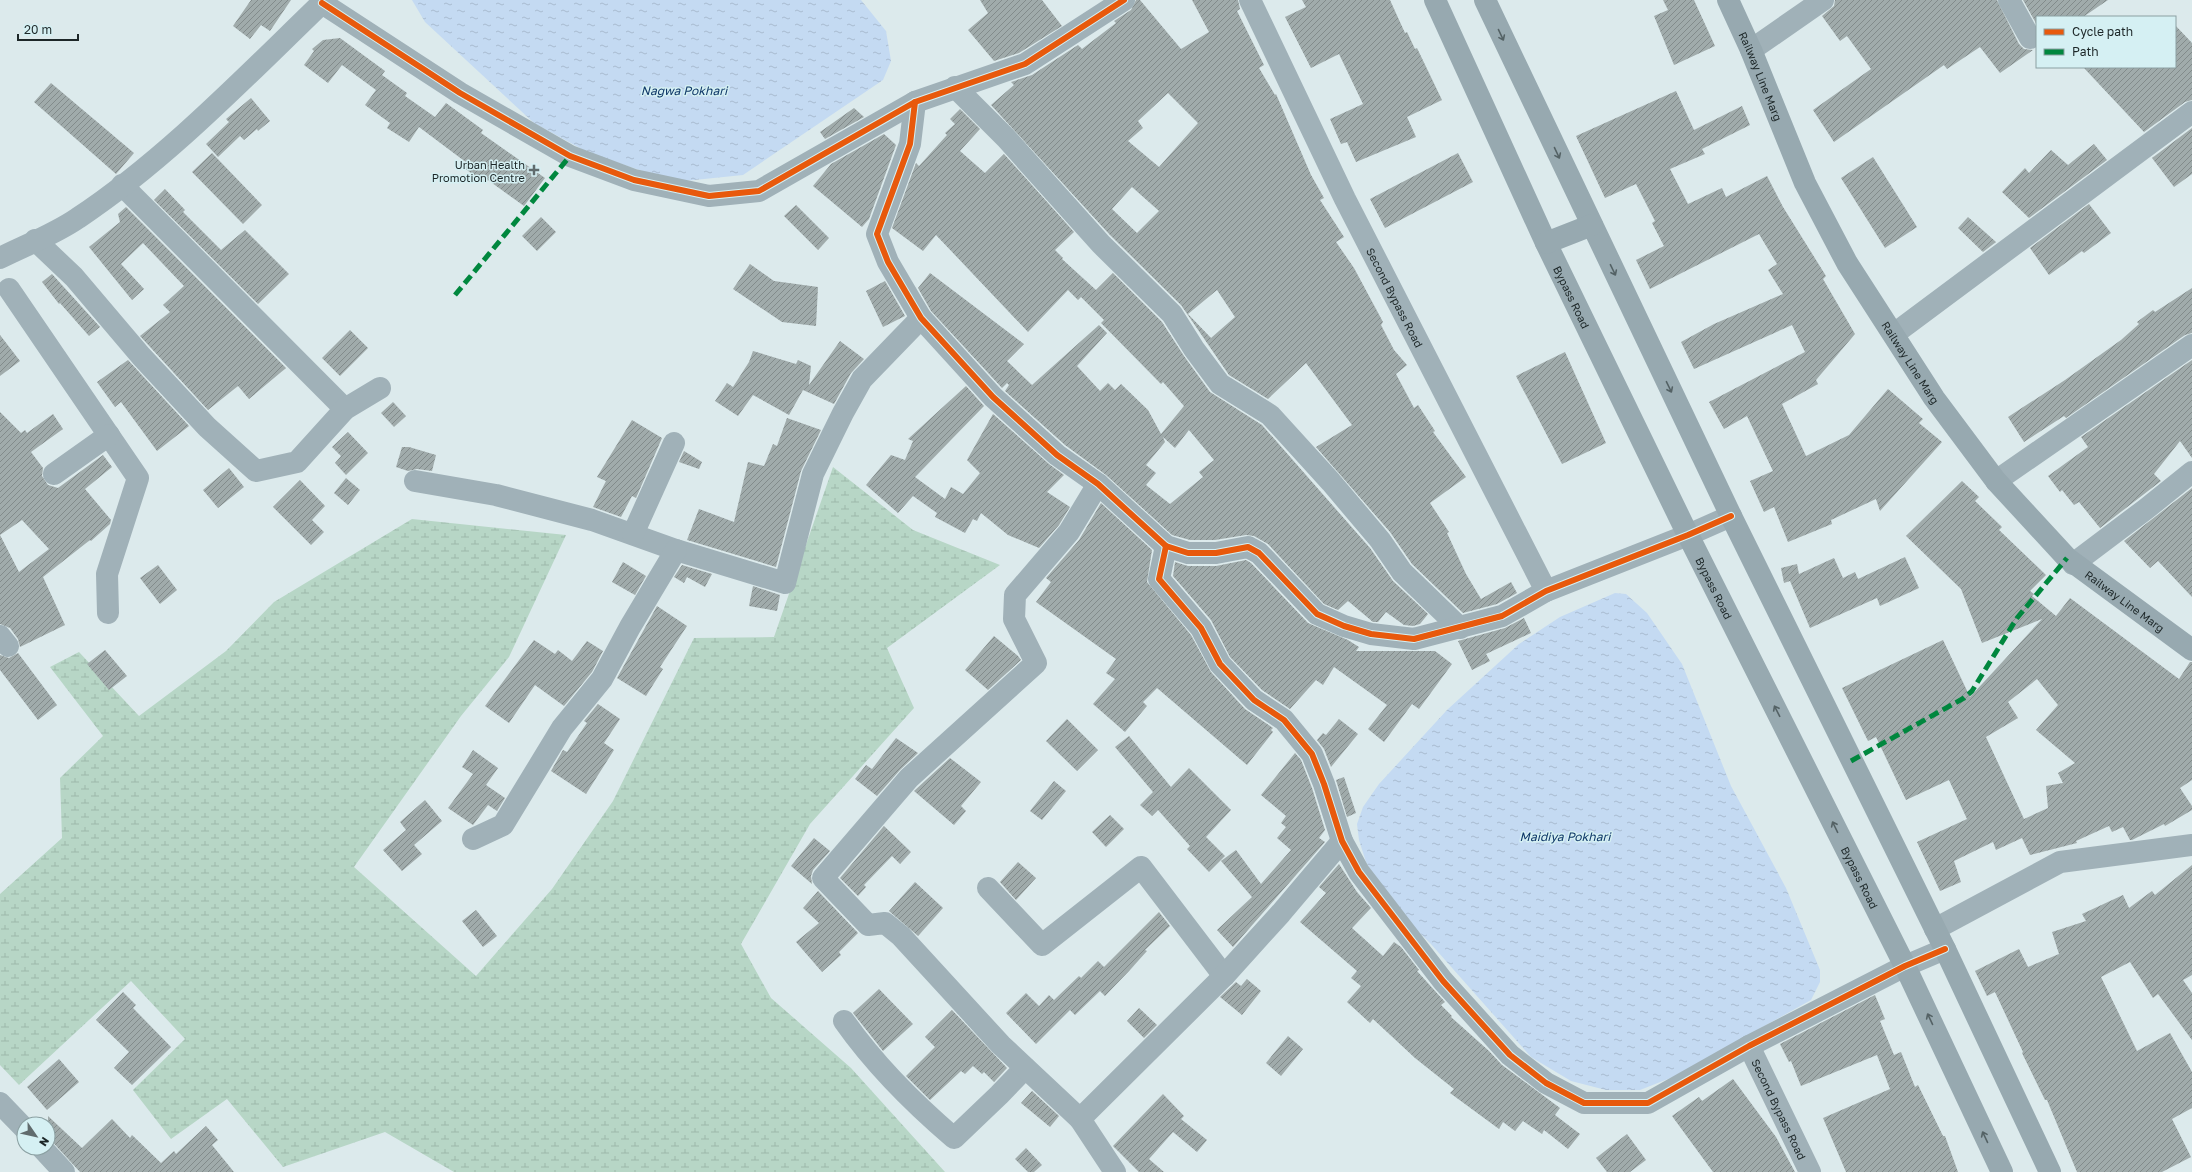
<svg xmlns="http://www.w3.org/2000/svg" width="2192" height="1172" font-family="'Golos Text',sans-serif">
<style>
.wetland{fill:url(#wetland-marsh)}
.water{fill:url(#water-ripples)}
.building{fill:url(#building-hatch);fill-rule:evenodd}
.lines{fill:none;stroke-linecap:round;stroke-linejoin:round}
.minor{stroke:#a0b1b8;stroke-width:22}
.major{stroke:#97a9b0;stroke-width:22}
.quiet{stroke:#00873e;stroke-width:5;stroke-dasharray:10 5;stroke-linecap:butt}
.cycleway-casing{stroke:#d5f0f3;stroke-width:8}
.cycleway{stroke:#e8590c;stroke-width:6}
.oneway{stroke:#546265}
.poi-dot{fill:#606b6d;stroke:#d5f0f3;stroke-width:1.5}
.labels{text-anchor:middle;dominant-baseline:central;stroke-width:3;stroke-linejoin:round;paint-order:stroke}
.street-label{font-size:11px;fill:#1d2728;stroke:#d5f0f3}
.poi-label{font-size:11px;fill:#1d2728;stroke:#d5f0f3;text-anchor:end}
.water-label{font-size:12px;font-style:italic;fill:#0f3868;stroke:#d5f0f3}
</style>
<defs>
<pattern id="wetland-marsh" width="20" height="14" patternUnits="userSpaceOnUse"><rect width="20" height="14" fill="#b7d6c6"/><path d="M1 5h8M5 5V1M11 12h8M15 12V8" fill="none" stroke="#9db8aa"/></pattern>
<pattern id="water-ripples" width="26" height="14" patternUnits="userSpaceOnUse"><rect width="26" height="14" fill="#c4daf2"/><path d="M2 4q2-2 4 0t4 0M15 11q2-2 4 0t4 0" fill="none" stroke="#a8bbd0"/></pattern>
<pattern id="building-hatch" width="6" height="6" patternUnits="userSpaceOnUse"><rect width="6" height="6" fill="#a0abab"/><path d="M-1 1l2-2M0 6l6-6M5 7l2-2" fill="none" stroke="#828b8b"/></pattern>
</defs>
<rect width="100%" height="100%" fill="#dceaec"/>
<path class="wetland" d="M833,467L913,530L1000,565L887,648L914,708L810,824L741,944L771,998L851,1068L945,1172H454L385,1132L283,1167L227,1099L171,1139L133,1090L185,1039L131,981L19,1085L0,1065V894L62,838L60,778L103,736L50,667L79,652L139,716L226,651L274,602L412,519L566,535L509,657L461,716L354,867L476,976L552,889L613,801L694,638L774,637Z"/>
<g class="water">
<path d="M412,0H861L886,31L891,61L883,80L743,175L675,182L589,153L534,123L425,22Z"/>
<path d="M1615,593L1626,594L1647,613L1682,664L1731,786L1786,888L1820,970V982L1811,1000L1673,1077L1640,1090H1606L1571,1081L1531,1057L1430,943L1391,905L1366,862L1359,840L1357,824L1363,807L1379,784L1447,710L1519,644L1560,617Z"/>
</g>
<g class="building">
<path d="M251,0H291L270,31L261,25L250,39L233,26Z"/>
<path d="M980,0H1042L1062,26L1019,53L994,61L968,30L988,13Z"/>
<path d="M1136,0H1140L1181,49L1209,32L1192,0H1238L1240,9L1237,11L1264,65L1259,68L1275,95L1276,94L1311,175L1324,198L1320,200L1344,237L1336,242L1354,268L1383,322L1381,325L1394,350L1407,365L1396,374L1414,408L1418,405L1435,431L1433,432L1466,477L1430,503L1449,532L1447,533L1466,574L1481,599L1511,582L1517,593L1497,604L1463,613L1412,564L1390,532L1316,447L1352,425L1306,363L1268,399L1229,375L1181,305L1110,235L991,105L1014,85L1011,82L1032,75L1078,45L1082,49L1116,23L1114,21L1131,10ZM1168,93L1198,123L1159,167L1128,141L1143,128L1138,121ZM1132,187L1159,211L1137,233L1112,209ZM1217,290L1235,317L1211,338L1188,314Z"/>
<path d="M1302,0H1390L1405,33L1407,32L1415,49L1417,48L1442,100L1407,117L1416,137L1356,162L1347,142L1341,144L1330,119L1363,104L1339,54L1311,68L1285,17L1306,7Z"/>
<path d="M1663,0H1694L1715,46L1674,65L1654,16L1668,10Z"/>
<path d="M1835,0H1997L2019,44L2024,49L2033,50L2000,73L1980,47L1947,69L1944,65L1834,142L1813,110L1871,69L1847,36L1840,41L1822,16L1834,6Z"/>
<path d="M2023,0H2108L2083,17H2037V25Z"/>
<path d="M2175,25L2192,43V100L2185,102L2144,132L2083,67H2175Z"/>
<path d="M340,38L385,71L382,75L407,93L405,96L435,117L446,103L483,130L481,133L545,178L524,206L488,180L485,183L464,168L467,163L419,127L409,142L387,128L390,123L365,105L376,90L342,65L328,83L304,65L314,51L312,49L323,40Z"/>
<path d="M51,83L134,153L116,174L34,102Z"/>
<path d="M1676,91L1694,130L1742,106L1750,125L1702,149L1705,154L1670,169L1688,204L1722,188L1726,197L1767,176L1783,207L1826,276L1823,279L1855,334L1816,380L1818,384L1782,404L1806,456L1849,435L1888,389L1923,419L1919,423L1942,442L1880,511L1876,499L1831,520L1832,524L1788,542L1774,507L1764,512L1750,481L1773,471L1747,416L1724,429L1709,402L1805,352L1792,325L1694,369L1681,342L1714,324L1783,294L1768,270L1777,264L1759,234L1650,289L1636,260L1664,246L1652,223L1655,221L1636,184L1605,198L1576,136Z"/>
<path d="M251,98L270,121L258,131L257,129L244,140L240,136L218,157L206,144L229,122L226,119Z"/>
<path d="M854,108L864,117L825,139L820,132Z"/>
<path d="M960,109L980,129L960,151L985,173L1004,154L1074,232L1055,250L1063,258L1062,259L1096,290L1113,273L1162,322L1184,356L1210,392L1262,425L1370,548L1393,581L1428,614L1420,624L1413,626L1404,625L1386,612L1378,622H1373L1348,601L1338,610L1324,604L1268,544L1254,536L1246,535L1215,540H1190L1172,535L1106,475L1065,445L1005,391L1009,385L1007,383L1002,388L931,311L918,288L930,273L1024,344L1007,361L1032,385L1099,325L1107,333L1077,366L1100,391L1108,383L1115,390L1121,384L1148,410L1161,434L1184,406L1163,382L1161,384L1101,323L1104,320L1081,297L1078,300L1068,290L1028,332L936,235L923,251L892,228L916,163L919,166L947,135L945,133L955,124L950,119ZM1189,430L1214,460L1199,472L1203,477L1170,504L1146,485L1156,473L1146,465L1165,442L1163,437L1175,448Z"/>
<path d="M2192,128V174L2174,187L2152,158Z"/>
<path d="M884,134L896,145L869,219L862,227L813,186L831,164Z"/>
<path d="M2094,144L2107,160L2029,218L2002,192L2025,168L2029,173L2051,150L2068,165Z"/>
<path d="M212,153L262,205L243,224L192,172Z"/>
<path d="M1458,153L1473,182L1385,228L1370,199Z"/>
<path d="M1873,157L1917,227L1885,248L1841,178Z"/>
<path d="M165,189L185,210L183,212L221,250L245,230L289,274L258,304L154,200Z"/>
<path d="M2089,204L2111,233L2084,253L2082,251L2049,275L2030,248Z"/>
<path d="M796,205L829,238L818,250L784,216Z"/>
<path d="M126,207L286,368L249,399L238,386L208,410L140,336L170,312L163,305L184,286L143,243L121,264L144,289L132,300L89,247L120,222L118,214Z"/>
<path d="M541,217L556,232L537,251L522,236Z"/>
<path d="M1968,217L1996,242L1983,252L1958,228Z"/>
<path d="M750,264L774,281L818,287L816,326L782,322L733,289Z"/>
<path d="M52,274L100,327L89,336L60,303L59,304L42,282Z"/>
<path d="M885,281L905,316L883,327L866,291Z"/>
<path d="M2192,288V333L2185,335L2066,418L2064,416L2024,442L2008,417L2065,380L2121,340L2139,324L2137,322L2153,310L2155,312Z"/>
<path d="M350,330L368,348L340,376L322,358Z"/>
<path d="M0,335L20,361L0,376Z"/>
<path d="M840,341L864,359L851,373L834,404L803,390L789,415L753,395L738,416L715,401L727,383L733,387L749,362L753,351L796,364L798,360L811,366L809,385Z"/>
<path d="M1565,352L1606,443L1562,464L1516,376Z"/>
<path d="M128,360L189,426L157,451L121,402L115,407L97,382Z"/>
<path d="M2192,360V458L2180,441L2154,474L2161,481L2100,528L2079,502L2074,505L2062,490L2060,492L2048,476L2088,447L2081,437Z"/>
<path d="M966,386L984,406L915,477L945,499L951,487L963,494L980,473L967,460L993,414L1049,464L1064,475L1047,492L1070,507L1059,525L1039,548L1008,535L981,513L977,521L973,519L965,533L935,517L937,513L913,496L898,513L866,485L891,455L905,460L913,441L908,439Z"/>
<path d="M393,402L406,416L394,427L381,413Z"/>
<path d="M0,412L21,433L25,430L27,433L53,414L63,429L31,452L43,468L42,476L48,485L58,488L103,455L112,467L85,489L111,520L110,524L91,541L90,540L43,577L65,625L20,647L18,639L10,628L0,624ZM22,520L49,549L19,572L0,535Z"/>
<path d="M787,418L821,430L801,471L776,567L687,540L699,509L734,522L748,462L764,466L773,444L777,446Z"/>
<path d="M632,420L662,438L636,498L632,496L621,517L593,507L606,481L597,477Z"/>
<path d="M348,432L368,453L346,475L335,463L341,456L332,447Z"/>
<path d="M402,447H409L436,455L432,471L417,469L408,471L396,467Z"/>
<path d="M684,451L702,462L699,469L679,462Z"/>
<path d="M229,468L244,487L218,508L203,490Z"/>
<path d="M346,478L360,490L348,505L334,493Z"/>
<path d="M300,480L325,506L312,520L324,532L311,545L273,507Z"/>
<path d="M1962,481L1979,497L1975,501L2002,527L1999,530L2046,575L2030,591L2034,594L2032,596L2056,616L2070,598L2179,679L2190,662H2192V780L2180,788L2192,806V810L2165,826L2164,824L2132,840H2130L2123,827L2112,832L2109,826L2076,841L2077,843L2030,855L2022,838L1996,850L1993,842L1954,861L1961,882L1940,891L1917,842L1967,819L1949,780L1906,800L1876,737L1868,741L1842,688L1943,640L1970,697L2042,619L1982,643L1961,589L1906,536ZM2037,679L2058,705L2036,730L2075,763L2058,773L2063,783L2046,786L2048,808L2024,819L1986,737L2018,718L2008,702Z"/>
<path d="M2192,488V597L2158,561L2150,568L2124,541Z"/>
<path d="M1101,503L1152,550L1147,582L1191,635L1211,672L1245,709L1273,728L1271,730L1273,732L1247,765L1157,688L1143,702L1147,706L1125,732L1093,704L1115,679L1106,673L1116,659L1036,602L1051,582L1046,578L1079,540Z"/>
<path d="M1905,557L1919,588L1880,606L1877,598L1810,628L1790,581L1784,583L1781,568L1797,564L1799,574L1834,558L1843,578L1855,572L1858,579Z"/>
<path d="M1246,560L1251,563L1308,623L1348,640L1359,647L1356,651H1435L1452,664L1419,709L1412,704L1384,742L1368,729L1387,705L1334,667L1323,685L1316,680L1290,709L1262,690L1230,657L1211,620L1173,576L1175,562L1188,566H1216Z"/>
<path d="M623,562L646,576L635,595L612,582Z"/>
<path d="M158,565L177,590L160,604L140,578Z"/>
<path d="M682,565L712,574L705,587L687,577L684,583L674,577Z"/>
<path d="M753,586L780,595L777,611L749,606Z"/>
<path d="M657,606L687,626L660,667L663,669L646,696L617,678Z"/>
<path d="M1524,618L1531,633L1486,654L1490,661L1472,670L1458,641L1505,628Z"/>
<path d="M994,636L1018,656L1021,660L988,690L965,670Z"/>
<path d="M534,640L555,654L558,650L572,661L587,641L603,651L592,672L564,706L535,685L509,723L485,706Z"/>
<path d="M105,650L127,676L109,690L87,664Z"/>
<path d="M18,653L57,705L38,720L0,670V655L9,658Z"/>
<path d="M598,704L620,719L604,743L614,750L586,794L551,771L563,750L567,752L587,723L584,721Z"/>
<path d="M1067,719L1098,750L1077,771L1046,741Z"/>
<path d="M1339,719L1358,734L1331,767L1324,749L1317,740L1323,733L1326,735Z"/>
<path d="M1129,736L1171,787L1189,768L1231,810L1206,837L1225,856L1209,872L1187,849L1190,846L1158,810L1152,816L1140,805L1153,792L1115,747Z"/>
<path d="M896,738L918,753L900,770L877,796L855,779L866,765L872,769Z"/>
<path d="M473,750L498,768L486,785L505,798L497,811L488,805L473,825L448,808L473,774L462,767Z"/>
<path d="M1295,753L1301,760L1312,788L1325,830L1319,838L1325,842L1233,947L1217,930L1252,897L1221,861L1236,850L1261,884L1291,850L1277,838L1286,827L1281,823L1286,816L1261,795Z"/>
<path d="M950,758L981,782L961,806L966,811L954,825L914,791Z"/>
<path d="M1344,777L1356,813L1347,817L1336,780Z"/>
<path d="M1054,781L1066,791L1042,820L1030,811Z"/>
<path d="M425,800L442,821L414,845L422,854L402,871L383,850L406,830L400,822Z"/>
<path d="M1110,815L1124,829L1106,847L1092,832Z"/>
<path d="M884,826L911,852L900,864L892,856L864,885L866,887L858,896L840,878Z"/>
<path d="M814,838L830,851L813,870L811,876L812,884L791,866Z"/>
<path d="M1018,862L1036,878L1016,900L1000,882Z"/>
<path d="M1339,864L1357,892L1371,908L1352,928L1383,956L1394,942L1401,947L1419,970L1417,971L1445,1002L1441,1005L1452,1016L1451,1017L1489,1051L1502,1065L1560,1108L1555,1115L1580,1134L1568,1149L1544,1130L1542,1134L1523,1121L1515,1131L1503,1122L1499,1129L1450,1093L1454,1089L1415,1058L1373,1019L1370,1023L1347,1002L1361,986L1351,978L1357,971L1300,922L1326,893L1319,887Z"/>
<path d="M2192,865V975L2183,980L2192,993V1040L2158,994L2153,998L2130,962L2101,977L2137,1051L2170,1033L2192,1072V1108L2172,1119L2191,1157L2162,1172H2077L2047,1100H2045L2022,1053L2023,1052L1995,992L1987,996L1975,971L2019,949L2028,967L2059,954L2052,932L2086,921L2082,914L2123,895L2129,908L2152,891L2155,895Z"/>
<path d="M915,882L943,908L918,936L889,911Z"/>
<path d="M818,891L858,933L839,952L841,955L822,972L796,942L819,923L803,908Z"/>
<path d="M476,910L497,936L483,947L462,921Z"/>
<path d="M1159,912L1170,926L1145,950L1147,951L1129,971L1105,996L1100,991L1075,1015L1070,1010L1036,1044L1006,1013L1026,993L1039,1006L1049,995L1054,1000L1079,976L1081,978L1098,961L1104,967Z"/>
<path d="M1247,979L1261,991L1242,1015L1220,997L1236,982L1241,986Z"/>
<path d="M879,989L913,1024L883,1051L853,1013Z"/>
<path d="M123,992L136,1005L133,1008L171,1047L132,1085L114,1068L129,1052L96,1020Z"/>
<path d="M1875,995L1885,1019L1880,1021L1894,1055L1901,1052L1915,1087L1918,1085L1943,1136H1945L1958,1172H1846L1823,1118L1890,1089L1877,1055L1801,1086L1791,1061L1789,1062L1780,1044Z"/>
<path d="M1139,1008L1157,1025L1144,1038L1127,1021Z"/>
<path d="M952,1010L1007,1068L994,1082L984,1072L982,1074L973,1066L965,1074L961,1071L930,1100L906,1076L935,1047L925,1037Z"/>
<path d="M1288,1036L1303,1049L1281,1076L1266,1063Z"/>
<path d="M59,1059L79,1082L47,1110L27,1087Z"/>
<path d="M1733,1079L1776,1137L1795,1172H1713L1672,1116L1699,1097L1702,1101Z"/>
<path d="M1032,1091L1059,1116L1050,1127L1021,1103Z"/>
<path d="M1163,1094L1184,1116L1181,1119L1207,1140L1197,1152L1173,1132L1149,1159L1164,1172H1139L1113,1146Z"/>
<path d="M48,1116L82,1148L112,1119L130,1138L132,1135L161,1163L174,1151L176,1154L206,1126L218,1140L212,1145L234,1172H80L48,1137Z"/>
<path d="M1627,1134L1646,1160L1630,1172H1607L1596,1158Z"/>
<path d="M1026,1148L1042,1165L1034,1172H1028L1015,1159Z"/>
</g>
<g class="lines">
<g class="minor">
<path id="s1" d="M1250,0L1345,199L1546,591"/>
<path d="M2009,0L2030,38"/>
<path d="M322,3L460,93L570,156L634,180L709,196L759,191L915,102L1025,64L1124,0"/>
<path d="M1751,50L1823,0"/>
<path d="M955,87L1006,138L1101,244L1172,314L1194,349L1220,384L1270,415L1331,482L1380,540L1402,572L1460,628"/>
<path d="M915,102L910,144L877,234L888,262L921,318L993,397L1057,455L1098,484L1166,546L1188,553H1216L1248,547L1259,553L1317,614L1344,626L1371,634L1414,639L1502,616L1546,591L1688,535L1731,516"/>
<path d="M122,185L345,409"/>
<path d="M35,240L74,277L141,356L207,427L256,471L297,462L345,409L380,388"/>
<path d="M0,258C26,245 55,234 78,218C167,159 248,74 325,0"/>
<path d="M9,289L138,478L107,574L108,613"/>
<path d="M1894,334L2192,112"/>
<path d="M54,474L109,435"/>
<path d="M415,481L496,495L592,520L676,550L785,583L813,474L843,413L862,379L921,318"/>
<path d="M1996,481L2192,345"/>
<path d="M633,534L674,443"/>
<path d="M1166,546L1159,579L1201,628L1220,664L1254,700L1284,720L1312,754L1324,784L1342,841L1359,872L1443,981L1510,1055L1546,1083L1584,1103H1648L1749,1046L1905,966L1945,949"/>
<path d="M2073,564L2146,509L2192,472"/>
<path d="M0,636L8,646"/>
<path d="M473,839L503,825L562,728L602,679L630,627L676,550"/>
<path d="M988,888L1042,945L1141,867L1224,976"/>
<path d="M1935,929L2060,862L2192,845"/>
<path d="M844,1021C875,1065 913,1103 954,1138L999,1095L1025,1068"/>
<path id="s2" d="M1749,1046L1810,1172"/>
<path d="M0,1103L24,1128"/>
<path d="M1080,1119L1001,1045L901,936L885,923L868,925L823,878L909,778L1036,663L1014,619L1015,595L1069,532L1098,484"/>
<path d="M42,1148L64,1172"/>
<path d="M1115,1172L1080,1119L1224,976L1281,913L1342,841"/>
</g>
<g class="major">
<path id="s3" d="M1435,0L1546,243L1688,535L1905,966L2002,1172"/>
<path d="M1485,0L1731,516L1945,949L2050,1172"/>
<path id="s4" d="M1728,0L1751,50L1805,183L1847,263L1934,398L1996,481L2067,558L2192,650"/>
<path d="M1546,243L1592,225"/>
</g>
<g class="quiet">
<path d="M455,295L570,156"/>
<path d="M1851,761L1964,698L1972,691L2017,618L2067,558"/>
</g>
<defs>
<g id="cycleway">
<path d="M322,3L460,93L570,156L634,180L709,196L759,191L915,102L1025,64L1124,0"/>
<path d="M915,102L910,144L877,234L888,262L921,318L993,397L1057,455L1098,484L1166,546L1188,553H1216L1248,547L1259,553L1317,614L1344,626L1371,634L1414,639L1502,616L1546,591L1688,535L1731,516"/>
<path d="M1166,546L1159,579L1201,628L1220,664L1254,700L1284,720L1312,754L1324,784L1342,841L1359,872L1443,981L1510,1055L1546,1083L1584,1103H1648L1749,1046L1905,966L1945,949"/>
</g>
</defs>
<use href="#cycleway" class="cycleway-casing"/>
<use href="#cycleway" class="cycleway"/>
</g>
<defs><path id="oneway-shaft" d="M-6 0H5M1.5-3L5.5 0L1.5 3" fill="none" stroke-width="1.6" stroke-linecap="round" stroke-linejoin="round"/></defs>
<g class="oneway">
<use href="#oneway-shaft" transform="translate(1501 35) rotate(65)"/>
<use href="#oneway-shaft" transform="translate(1557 153) rotate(65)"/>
<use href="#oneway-shaft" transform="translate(1613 270) rotate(64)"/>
<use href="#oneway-shaft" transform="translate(1669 387) rotate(64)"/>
<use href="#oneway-shaft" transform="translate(1777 711) rotate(-117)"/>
<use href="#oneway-shaft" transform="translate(1835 827) rotate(-116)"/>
<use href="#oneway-shaft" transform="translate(1930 1019) rotate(-115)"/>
<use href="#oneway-shaft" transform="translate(1985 1137) rotate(-115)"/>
</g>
<path class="poi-dot" d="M532 164h4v4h4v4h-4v4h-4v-4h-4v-4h4z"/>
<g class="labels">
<g class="street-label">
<text stroke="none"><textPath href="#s4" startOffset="83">Railway Line Marg</textPath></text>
<text stroke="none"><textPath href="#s1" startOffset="331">Second Bypass Road</textPath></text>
<text stroke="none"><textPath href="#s3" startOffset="327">Bypass Road</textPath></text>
<text stroke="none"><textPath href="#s4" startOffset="407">Railway Line Marg</textPath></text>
<text stroke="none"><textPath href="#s3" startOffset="651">Bypass Road</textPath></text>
<text stroke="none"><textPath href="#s4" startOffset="730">Railway Line Marg</textPath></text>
<text stroke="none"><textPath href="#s3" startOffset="975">Bypass Road</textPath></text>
<text stroke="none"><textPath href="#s2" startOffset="70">Second Bypass Road</textPath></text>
</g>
<g class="poi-label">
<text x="525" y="164">Urban Health<tspan x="525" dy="13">Promotion Centre</tspan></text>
</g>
<g class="water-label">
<text x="684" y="90">Nagwa Pokhari</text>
<text x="1565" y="836">Maidiya Pokhari</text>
</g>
</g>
<rect x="2036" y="16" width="140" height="52" fill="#d5f0f3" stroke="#8ba0a2"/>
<rect x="2044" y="29" width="20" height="6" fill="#e8590c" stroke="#8ba0a2"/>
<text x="2072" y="36" font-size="12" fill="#1d2728">Cycle path</text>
<rect x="2044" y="49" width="20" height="6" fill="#00873e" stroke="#8ba0a2"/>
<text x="2072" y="56" font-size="12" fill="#1d2728">Path</text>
<g transform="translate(36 1136) rotate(124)"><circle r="19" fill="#d5f0f3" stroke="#8ba0a2"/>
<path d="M0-3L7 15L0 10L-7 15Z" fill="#606b6d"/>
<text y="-6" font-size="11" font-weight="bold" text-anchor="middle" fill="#1d2728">N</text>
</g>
<path d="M18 34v6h60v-6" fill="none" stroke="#1d2728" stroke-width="2"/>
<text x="24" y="34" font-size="12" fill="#1d2728" stroke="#d5f0f3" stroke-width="3" paint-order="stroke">20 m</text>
</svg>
